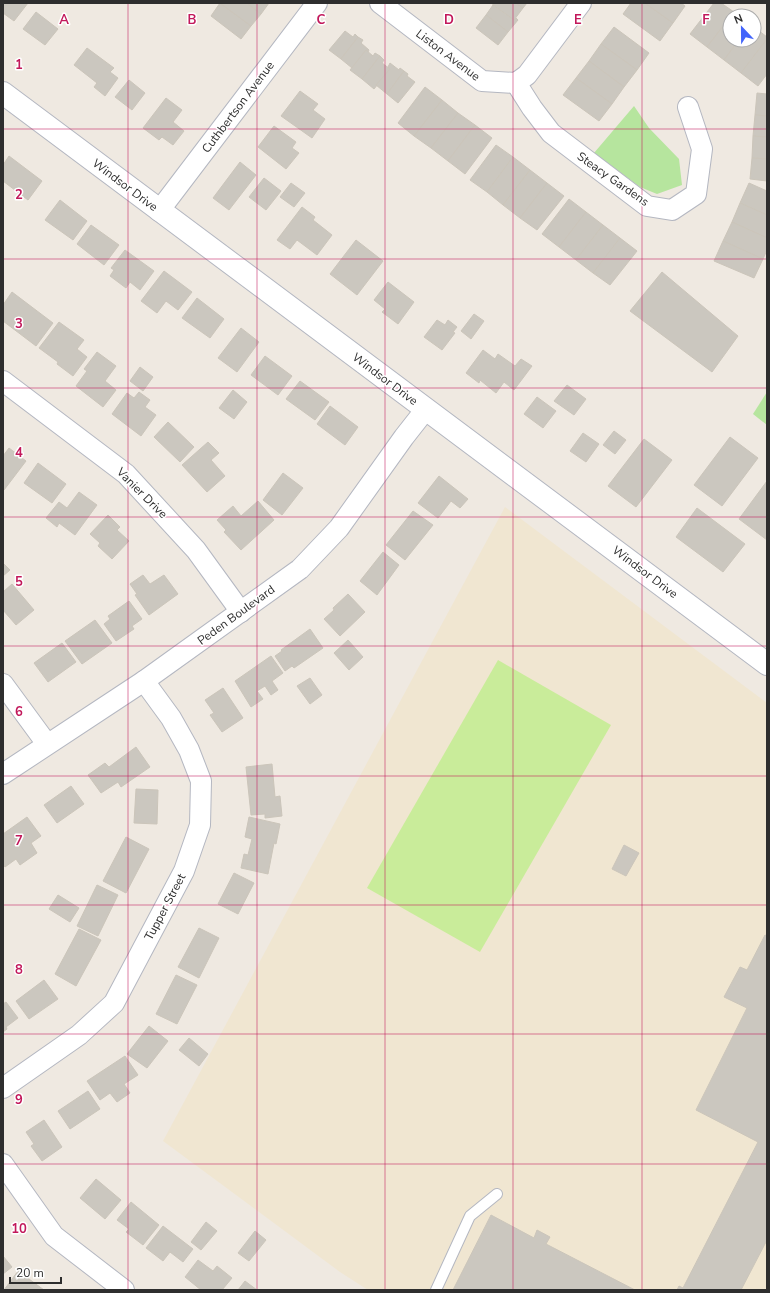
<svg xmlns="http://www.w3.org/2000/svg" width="770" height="1293" font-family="'Nunito Sans',sans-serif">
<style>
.education{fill:#f0e6d1}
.green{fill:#b6e59e}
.pitch{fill:#c9ec9a}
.building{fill:#cbc7bf;stroke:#cbc5ba}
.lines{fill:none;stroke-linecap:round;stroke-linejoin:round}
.lane-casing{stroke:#b4b7c1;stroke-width:12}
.street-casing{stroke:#b4b7c1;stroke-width:22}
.secondary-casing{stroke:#b4b7c1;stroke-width:24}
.lane{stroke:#fff;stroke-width:10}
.street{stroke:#fff;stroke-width:20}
.secondary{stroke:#fff;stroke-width:22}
.grid{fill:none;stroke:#c2185b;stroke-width:1;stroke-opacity:0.55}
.labels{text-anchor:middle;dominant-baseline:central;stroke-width:3;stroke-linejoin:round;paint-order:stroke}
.street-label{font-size:12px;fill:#2e2e2e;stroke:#fff}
.grid-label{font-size:13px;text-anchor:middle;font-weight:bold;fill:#c2185b;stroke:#fff;stroke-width:3;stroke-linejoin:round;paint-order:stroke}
</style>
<rect width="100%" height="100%" fill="#efe9e1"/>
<path class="education" d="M505,507L767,703V1290H368L340,1272L163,1141Z"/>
<g class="green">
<path d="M634,106L649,128L679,159L682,185L657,194L640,187L594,153Z"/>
<path d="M767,392V425L753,414Z"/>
</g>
<path class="pitch" d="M498,660L611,725L480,952L367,888Z"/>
<g class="building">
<path d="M3,3H28L14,21L3,13Z"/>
<path d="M220,3L251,26L241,39L211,16Z"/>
<path d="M220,3H247L261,14L251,26Z"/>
<path d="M247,3H269L261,14Z"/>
<path d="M491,3H516L523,8L514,20Z"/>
<path d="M516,3H527L523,8Z"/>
<path d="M631,3H645L673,23L660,41L623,14Z"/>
<path d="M645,3H681L685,6L673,23Z"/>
<path d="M714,3H721L734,12L707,47L690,34Z"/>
<path d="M493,5L514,20L516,18L518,20L508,32L486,15Z"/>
<path d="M36,12L58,29L45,45L23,29Z"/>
<path d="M486,15L508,32L498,45L476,28Z"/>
<path d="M730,17V40H739L724,60L707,47Z"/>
<path d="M614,27L649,53L637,70L601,44Z"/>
<path d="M754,27L767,37V39L741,73L724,60L739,40H754Z"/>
<path d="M345,31L353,37L355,34L358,37L341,59L329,50Z"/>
<path d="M358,37L363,40L361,43L369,50L368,52L366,50L352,68L341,59Z"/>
<path d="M767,39V74L758,86L741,73Z"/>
<path d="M601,44L637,70L624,87L589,61Z"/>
<path d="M87,48L114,68L110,72L118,78L105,96L94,87L97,83L74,65Z"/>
<path d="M366,50L373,56L375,53L380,56L362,79L350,70Z"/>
<path d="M380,56L384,60L382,63L390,69L374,89L362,79Z"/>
<path d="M589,61L624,87L612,104L576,78Z"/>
<path d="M390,63L399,70L400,68L404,71L387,94L376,85L390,69L388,67Z"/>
<path d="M404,71L408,74L407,76L415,82L398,103L387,94Z"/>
<path d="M576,78L612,104L599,121L563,95Z"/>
<path d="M129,80L145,93L132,110L115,97Z"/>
<path d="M425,87L442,100L414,136L398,123Z"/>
<path d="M300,91L318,104L313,110L325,119L312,138L281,116Z"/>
<path d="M757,93L767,94V116L755,115Z"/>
<path d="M166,98L182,110L173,122L184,131L173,145L162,137L159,140L143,128Z"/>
<path d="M442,100L458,113L431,148L414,136Z"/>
<path d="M458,113L475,125L448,161L431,148Z"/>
<path d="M755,115L767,116V137L753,136Z"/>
<path d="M475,125L492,138L465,174L448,161Z"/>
<path d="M274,126L296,142L292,148L299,153L286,169L258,147Z"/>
<path d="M753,136L767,137V159L752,158Z"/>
<path d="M496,145L513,157L487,192L470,180Z"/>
<path d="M9,156L42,181L28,200L3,181V165Z"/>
<path d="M513,157L530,170L503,205L487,192Z"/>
<path d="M752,158L767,159V181L750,179Z"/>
<path d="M240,162L256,175L229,210L213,198Z"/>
<path d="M530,170L547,183L520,218L503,205Z"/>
<path d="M264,178L281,191L266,210L249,197Z"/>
<path d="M291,183L305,193L294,207L280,197Z"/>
<path d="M547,183L564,196L537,230L520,218Z"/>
<path d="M749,183L767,191V215L740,203Z"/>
<path d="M569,199L586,212L559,247L542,234Z"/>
<path d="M60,200L87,221L73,240L45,220Z"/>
<path d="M740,203L767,215V238L732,222Z"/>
<path d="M302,207L315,217L313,220L332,235L317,255L297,240L290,249L277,240Z"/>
<path d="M586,212L603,225L576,260L559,247Z"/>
<path d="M732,222L767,238V250L763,259L723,241Z"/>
<path d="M91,225L119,245L104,265L77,244Z"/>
<path d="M603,225L620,238L593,273L576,260Z"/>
<path d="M620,238L637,251L610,285L593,273Z"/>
<path d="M356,240L383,261L357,295L330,274Z"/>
<path d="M723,241L763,259L754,278L714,261Z"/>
<path d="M125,250L154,271L140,290L130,282L126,288L110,276L114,270L111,268Z"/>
<path d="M164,271L192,292L178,310L166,301L157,313L141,301Z"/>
<path d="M662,272L738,336L712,372L630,311Z"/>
<path d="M388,282L414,302L398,324L382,312L385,309L374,300Z"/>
<path d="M12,292L53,323L36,346L3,321V310L4,308L3,305Z"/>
<path d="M197,298L224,319L210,338L182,318Z"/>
<path d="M474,314L484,321L471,339L461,331Z"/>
<path d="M437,320L445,325L448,320L457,327L453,332L455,333L442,350L424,337Z"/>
<path d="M59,322L84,340L77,349L87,357L73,376L57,364L58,362L39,348Z"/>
<path d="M241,328L259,342L237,372L218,358Z"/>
<path d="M483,350L495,359L498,354L515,366L521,359L532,366L514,390L504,382L496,393L480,380L479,383L466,373Z"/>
<path d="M97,352L116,366L105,381L116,390L103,407L76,386L87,371L84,369Z"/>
<path d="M265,356L292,376L278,395L251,375Z"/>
<path d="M140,367L153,377L143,391L130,381Z"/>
<path d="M300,381L329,402L315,420L286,399Z"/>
<path d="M567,385L586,399L574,415L554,401Z"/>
<path d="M233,390L247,402L234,419L219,408Z"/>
<path d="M139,392L150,400L145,407L156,415L141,436L112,414L127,393L134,398Z"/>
<path d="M537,397L556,411L543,428L524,414Z"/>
<path d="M330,406L358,427L345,445L317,424Z"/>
<path d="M168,422L194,447L180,462L154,437Z"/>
<path d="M614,431L626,440L615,454L603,445Z"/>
<path d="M583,433L599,444L586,462L570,451Z"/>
<path d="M730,437L758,458L722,506L694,485Z"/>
<path d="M644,439L672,460L636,507L608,486Z"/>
<path d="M208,442L219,453L211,460L225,476L207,492L182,465Z"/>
<path d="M9,448L26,461L4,490L3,489V456Z"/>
<path d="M38,463L66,484L52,503L24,483Z"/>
<path d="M283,473L303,488L282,515L263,500Z"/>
<path d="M439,476L468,499L460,508L451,501L438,518L418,503Z"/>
<path d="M767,481V540L739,519Z"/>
<path d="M79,492L97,505L75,535L59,523L57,527L46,518L59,502L67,508Z"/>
<path d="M258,501L274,520L241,550L224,532L226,530L217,520L233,506L241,516Z"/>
<path d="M697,508L745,544L723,572L676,537Z"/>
<path d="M413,511L433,525L405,560L386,545Z"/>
<path d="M108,515L120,527L117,530L129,541L112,559L98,546L100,543L90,534Z"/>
<path d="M383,552L399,565L377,595L360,581Z"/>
<path d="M3,563L10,570L3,576Z"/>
<path d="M143,575L150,584L164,575L178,594L149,615L135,595L137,594L130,584Z"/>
<path d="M12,584L34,610L16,625L3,610V592Z"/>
<path d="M348,594L365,612L340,636L324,619L334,610L333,608Z"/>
<path d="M129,601L142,619L132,626L134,629L116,641L104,624L110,619L108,616Z"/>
<path d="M95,620L112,643L82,664L65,641Z"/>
<path d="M310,629L323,648L294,668L292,666L285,671L275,656L282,651L281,650Z"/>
<path d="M348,640L363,657L349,670L334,653Z"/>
<path d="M62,643L76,662L48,682L34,663Z"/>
<path d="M271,656L283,673L272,681L278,690L271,695L265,686L257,691L263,699L251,707L235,681Z"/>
<path d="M310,678L322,695L310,704L297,686Z"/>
<path d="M223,688L243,718L222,732L210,715L214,713L205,700Z"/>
<path d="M136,747L150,767L121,787L118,782L101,793L88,775L105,763L109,767Z"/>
<path d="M272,764L275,797L280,796L282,816L265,818V814L251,815L246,767Z"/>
<path d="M71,786L84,804L57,823L44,805Z"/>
<path d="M136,789L158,790L157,824L134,823Z"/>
<path d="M27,817L41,836L31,843L37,853L20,865L16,859L5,867L3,864V834Z"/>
<path d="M249,817L280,824L276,844L274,843L268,874L241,868L244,854L248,855L252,839L245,837Z"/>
<path d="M126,837L149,849L126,893L103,881Z"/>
<path d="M624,845L639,853L626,876L612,869Z"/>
<path d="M234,873L254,883L238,914L218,904Z"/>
<path d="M97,885L118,895L98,936L77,926Z"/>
<path d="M58,895L79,908L70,922L49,909Z"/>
<path d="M199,928L219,938L199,978L178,967Z"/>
<path d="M79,929L101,940L76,986L55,974Z"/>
<path d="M765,935L767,936V1240L741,1290H677L679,1286L683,1288L758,1142L696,1110L747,1008L724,997L740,967L747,970Z"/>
<path d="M176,975L197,985L177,1024L156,1014Z"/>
<path d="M44,980L58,999L29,1019L16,1001Z"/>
<path d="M6,1002L18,1018L6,1027L7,1029L3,1032V1004Z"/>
<path d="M149,1026L168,1041L147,1068L127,1054Z"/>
<path d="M189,1038L208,1054L199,1066L179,1050Z"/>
<path d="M125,1056L138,1075L124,1084L130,1093L117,1102L110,1093L100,1100L87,1081Z"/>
<path d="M88,1091L100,1109L70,1129L58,1111Z"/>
<path d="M44,1120L62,1147L42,1161L31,1146L34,1144L26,1132Z"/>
<path d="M96,1179L121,1200L105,1219L80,1198Z"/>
<path d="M131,1202L159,1225L143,1245L126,1232L129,1229L117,1220Z"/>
<path d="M491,1215L534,1238L537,1230L550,1237L546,1244L635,1290H453Z"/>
<path d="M206,1222L217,1231L201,1250L191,1242Z"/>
<path d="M163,1226L193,1249L183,1262L170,1252L163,1261L146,1248Z"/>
<path d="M255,1231L266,1240L249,1261L238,1253Z"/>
<path d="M3,1256L12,1267L3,1274Z"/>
<path d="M198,1260L213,1271L217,1266L232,1278L222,1290H201L185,1277Z"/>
<path d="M18,1271L44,1290H4Z"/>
<path d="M245,1281L257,1290H238Z"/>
</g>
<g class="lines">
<defs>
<path id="lane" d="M436,1290L470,1216L497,1194"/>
<g id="street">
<path d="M380,3L482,81L516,83L527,75L581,3"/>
<path d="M516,83L532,108L551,133L647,206L672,210L696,194L702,149L688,107"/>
<path d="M159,211L317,3"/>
<path d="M3,381L126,474L196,550L241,612"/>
<path d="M3,684L47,744"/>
<path d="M3,774L144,681L300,569L339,528L404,437L426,409"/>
<path d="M3,1088L79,1035L114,1003L184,871L200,825L201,781L189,750L171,718L144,681"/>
<path d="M3,1164L54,1236L124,1290"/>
</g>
<path id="secondary" d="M3,93C257,285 514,472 767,664"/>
</defs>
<use href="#lane" class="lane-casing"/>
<use href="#street" class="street-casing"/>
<use href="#secondary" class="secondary-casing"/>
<use href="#lane" class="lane"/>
<use href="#street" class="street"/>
<use href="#secondary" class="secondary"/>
</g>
<path class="grid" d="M128,3V1290M257,3V1290M385,3V1290M513,3V1290M642,3V1290M3,129H767M3,259H767M3,388H767M3,517H767M3,646H767M3,776H767M3,905H767M3,1034H767M3,1164H767"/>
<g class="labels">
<g class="street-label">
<text transform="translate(448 55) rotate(37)">Liston Avenue</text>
<text transform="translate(238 107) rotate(-53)">Cuthbertson Avenue</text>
<text transform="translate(613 179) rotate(35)">Steacy Gardens</text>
<text transform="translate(125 185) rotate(37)">Windsor Drive</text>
<text transform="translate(385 379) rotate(37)">Windsor Drive</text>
<text transform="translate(142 493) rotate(45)">Vanier Drive</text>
<text transform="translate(645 572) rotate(37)">Windsor Drive</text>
<text transform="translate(236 615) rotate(-36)">Peden Boulevard</text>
<text transform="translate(165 907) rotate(-62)">Tupper Street</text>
</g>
</g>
<g class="grid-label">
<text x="64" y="24">A</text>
<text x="192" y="24">B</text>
<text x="321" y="24">C</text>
<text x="449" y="24">D</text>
<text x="578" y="24">E</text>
<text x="706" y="24">F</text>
<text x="19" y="69">1</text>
<text x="19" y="199">2</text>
<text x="19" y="328">3</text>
<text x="19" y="457">4</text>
<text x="19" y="586">5</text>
<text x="19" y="716">6</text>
<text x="19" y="845">7</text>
<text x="19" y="974">8</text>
<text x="19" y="1104">9</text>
<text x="19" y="1233">10</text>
</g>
<rect width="770" height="1293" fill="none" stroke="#2e2e2e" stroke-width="8"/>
<g transform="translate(742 28) rotate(338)"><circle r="19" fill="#ffffff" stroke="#ababab"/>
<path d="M0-3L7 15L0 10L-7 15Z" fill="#4264fb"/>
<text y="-6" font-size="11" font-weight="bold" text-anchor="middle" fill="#2e2e2e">N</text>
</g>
<path d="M10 1277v6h51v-6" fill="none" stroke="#2e2e2e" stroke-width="2"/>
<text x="16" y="1277" font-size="12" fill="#2e2e2e" stroke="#ffffff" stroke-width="3" paint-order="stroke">20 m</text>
</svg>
